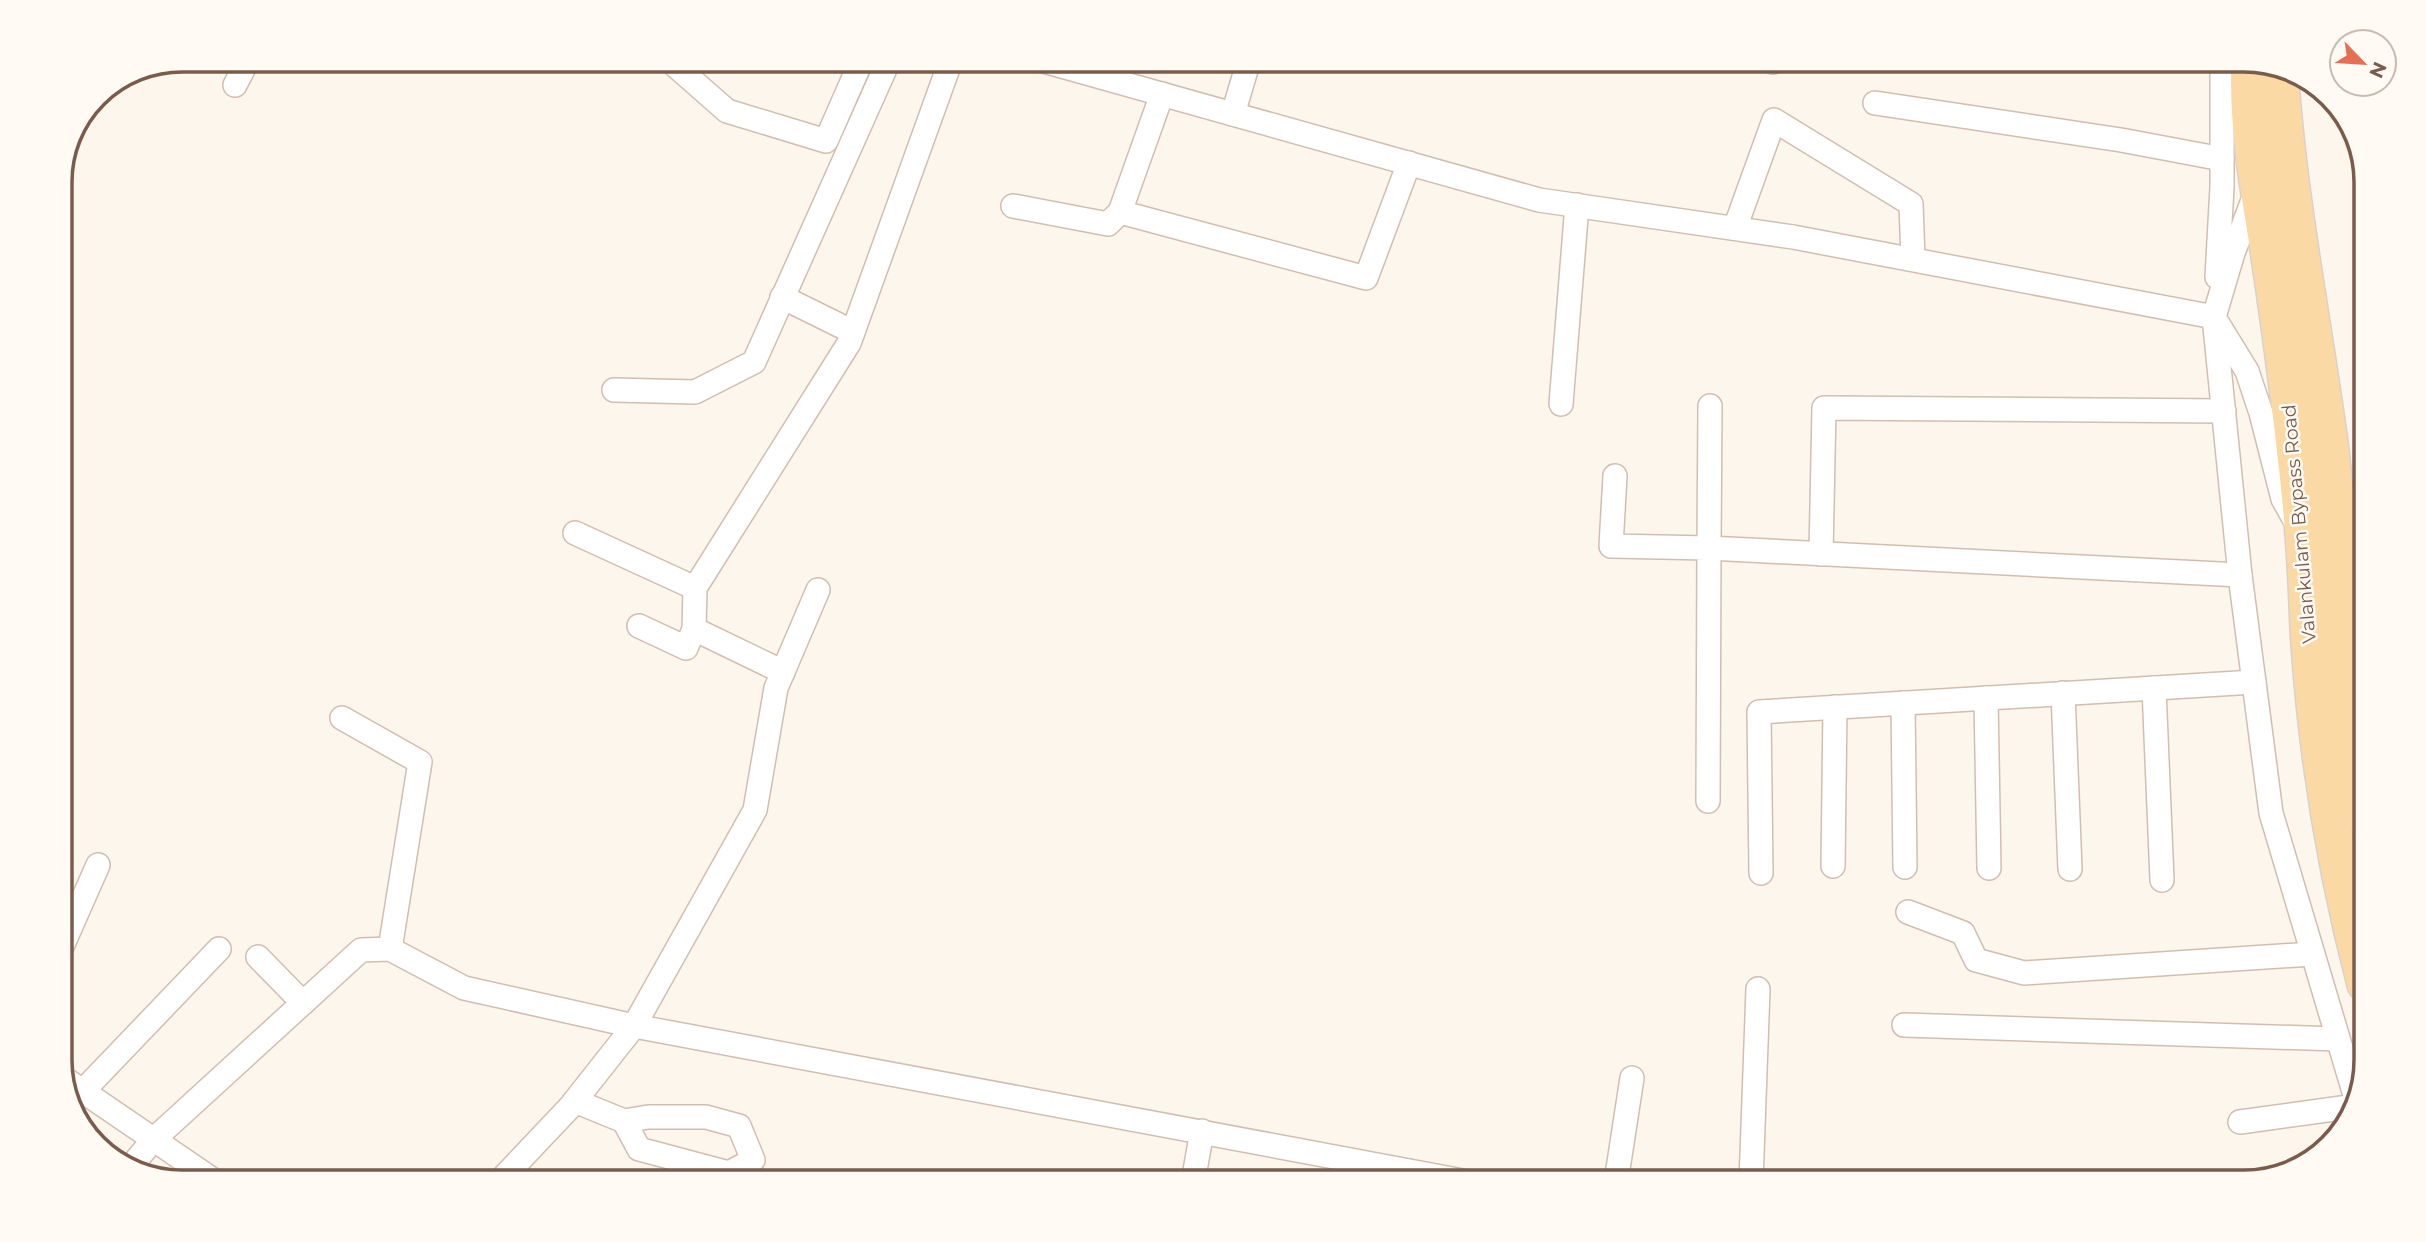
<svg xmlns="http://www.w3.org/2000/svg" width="2426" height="1242" font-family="Montserrat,sans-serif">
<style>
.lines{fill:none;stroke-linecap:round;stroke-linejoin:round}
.minor-casing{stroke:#d1beb0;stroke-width:26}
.primary-casing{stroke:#dad1cd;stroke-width:40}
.minor{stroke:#fff;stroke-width:23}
.primary{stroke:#fbd9a5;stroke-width:37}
.labels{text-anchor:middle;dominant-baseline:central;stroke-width:5;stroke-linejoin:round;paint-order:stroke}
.street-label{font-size:19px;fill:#7a5c4d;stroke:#fffaf3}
.rim{fill:none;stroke:#7a5c4d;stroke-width:3.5}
</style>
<rect width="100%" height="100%" fill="#fdf6ec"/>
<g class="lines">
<defs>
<g id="minor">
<path d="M669,60L727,111L826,141L859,66L849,60"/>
<path d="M1040,60L1539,200L1793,237L2214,317L2233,253L2256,192"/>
<path d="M1771,60L1773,62"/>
<path d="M235,85L248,60"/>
<path d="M1875,103L2121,140L2222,159"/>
<path d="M1233,114L1249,60"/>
<path d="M1013,206L1108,224L1120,212L1162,94"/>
<path d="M1120,212L1366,278L1409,163"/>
<path d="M1735,228L1774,120L1911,204L1913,259"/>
<path d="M2217,277L2222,187V60"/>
<path d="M782,297L853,332"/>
<path d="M2214,317L2240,575L2271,813L2357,1102"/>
<path d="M2218,324L2247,371L2261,413L2283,499L2296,522"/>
<path d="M614,390L695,392L754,362L889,60"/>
<path d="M1561,404L1577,205"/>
<path d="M1710,406L1709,548L2240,575"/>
<path d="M1615,476L1611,546L1709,548L1708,801"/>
<path d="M575,533L695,588"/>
<path d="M1821,554L1824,408L2224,411"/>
<path d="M639,626L686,648L694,629"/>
<path d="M783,672L694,629L695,588L849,343L951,60"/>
<path d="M2154,688L2162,880"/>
<path d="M2063,693L2070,869"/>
<path d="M1986,698L1989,868"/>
<path d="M1903,703L1905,867"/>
<path d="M342,718L420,762L390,949"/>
<path d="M1833,866L1835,707"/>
<path d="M1761,873L1759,712L2254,682"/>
<path d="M1908,912L1963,933L1976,960L2024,973L2312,954"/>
<path d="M60,951L98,865"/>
<path d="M258,957L303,1003"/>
<path d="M1904,1025L2337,1039"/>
<path d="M62,1077L216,1182"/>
<path d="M83,1091L219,949"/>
<path d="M575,1101L624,1121L648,1117H706L739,1126L753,1160L729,1173L639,1149L624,1121"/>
<path d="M2240,1122L2356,1106"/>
<path d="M128,1170L153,1140L361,950L390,949L464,988L634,1026L1468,1182"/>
<path d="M499,1182L570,1107L634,1026L755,810L776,688L818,590"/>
<path d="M1193,1182L1202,1131"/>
<path d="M1616,1182L1632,1078"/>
<path d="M1751,1182L1758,989"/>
</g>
<g id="primary">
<path d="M2250,61C2247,125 2259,187 2269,250C2278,309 2286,369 2293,428C2298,474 2304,520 2306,566C2308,592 2308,619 2310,645C2318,759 2337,874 2366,984"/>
<path d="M2279,67C2287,196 2313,323 2330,450C2340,536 2343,622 2351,708C2355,745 2361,782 2366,818"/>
</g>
</defs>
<use href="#minor" class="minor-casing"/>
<use href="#primary" class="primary-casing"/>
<use href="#minor" class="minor"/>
<use href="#primary" class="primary"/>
</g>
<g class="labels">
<g class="street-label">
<text transform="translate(2299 524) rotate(-95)">Valankulam Bypass Road</text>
</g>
</g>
<path d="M0 0H2426V1242H0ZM182 72H2244A110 110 0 0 1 2354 182V1060A110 110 0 0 1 2244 1170H182A110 110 0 0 1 72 1060V182A110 110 0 0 1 182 72Z" fill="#fffaf3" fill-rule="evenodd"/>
<path class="rim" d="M182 72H2244A110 110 0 0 1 2354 182V1060A110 110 0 0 1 2244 1170H182A110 110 0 0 1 72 1060V182A110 110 0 0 1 182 72Z"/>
<g transform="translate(2363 63) rotate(115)"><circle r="33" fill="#fffaf3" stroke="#cabbb1" stroke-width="2"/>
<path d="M0-5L12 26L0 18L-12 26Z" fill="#e76f51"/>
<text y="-10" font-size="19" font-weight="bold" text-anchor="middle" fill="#7a5c4d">N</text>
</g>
</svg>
